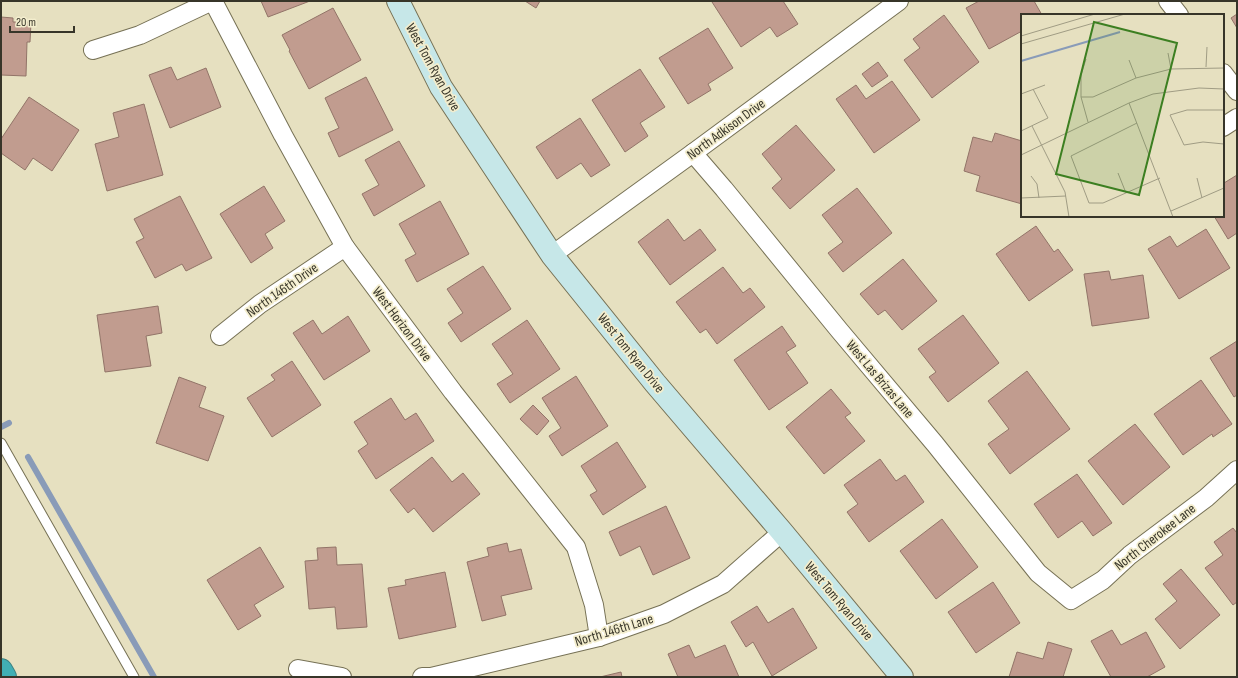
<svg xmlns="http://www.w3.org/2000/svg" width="1238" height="678" font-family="'Sofia Sans Condensed',sans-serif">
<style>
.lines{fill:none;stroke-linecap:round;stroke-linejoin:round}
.stream{stroke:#899bb8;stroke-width:6}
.building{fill:#c19c8f;stroke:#927468}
.lane-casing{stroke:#767155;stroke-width:11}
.street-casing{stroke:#767155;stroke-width:20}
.secondary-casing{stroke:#767155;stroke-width:24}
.highway-casing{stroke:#3e8483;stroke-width:24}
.lane{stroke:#fff;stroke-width:9}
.street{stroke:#fff;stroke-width:18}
.secondary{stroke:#c6e7e8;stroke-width:22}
.highway{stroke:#41afb4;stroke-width:22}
.labels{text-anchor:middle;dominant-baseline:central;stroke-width:3.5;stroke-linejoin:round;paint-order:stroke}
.street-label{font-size:14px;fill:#373529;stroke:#f3edcd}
.inset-river{fill:none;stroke:#899bb8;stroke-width:2}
.inset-road{fill:none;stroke:#a09c84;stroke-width:1}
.view{fill:#3c7f21;fill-opacity:0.15;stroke:#3c7f21;stroke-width:2}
.inset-edge{fill:none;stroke:#373529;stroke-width:2}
</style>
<rect width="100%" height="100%" fill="#e6e0c0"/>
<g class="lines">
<g class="stream">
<path d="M1,427L9,423"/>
<path d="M28,457L154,677"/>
</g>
</g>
<g class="building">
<path d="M261,1H310L268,17Z"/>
<path d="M525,1H540L536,8Z"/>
<path d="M714,1H783L798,24L777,37L770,27L741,47L712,2Z"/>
<path d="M979,1H1034L1042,15H1022V31L989,49L966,8Z"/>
<path d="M333,8L361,60L309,89L289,51L290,50L282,35Z"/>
<path d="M1237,14V28L1231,18Z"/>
<path d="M944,15L979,62L932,98L904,60L920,48L913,39Z"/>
<path d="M1,17L13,18V22H31L30,42H27L26,76L1,75Z"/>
<path d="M708,28L733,68L708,84L711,90L688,104L659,58Z"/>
<path d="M878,62L888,76L872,87L862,74Z"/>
<path d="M171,67L177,80L206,68L221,107L170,128L149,75Z"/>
<path d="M640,69L665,107L640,123L648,136L625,152L592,100Z"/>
<path d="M366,77L393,130L339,157L328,133L339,128L325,98Z"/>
<path d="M892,81L920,120L874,153L836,99L856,85L866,99Z"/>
<path d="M29,97L79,130L52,171L33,158L25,170L1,153V139Z"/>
<path d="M144,104L163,175L107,191L95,144L119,137L113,113Z"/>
<path d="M580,118L610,165L591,177L581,163L557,179L536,147Z"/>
<path d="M796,125L835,170L790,209L772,188L782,179L762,154Z"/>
<path d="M995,133L1022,141V204L976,191L980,176L964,171L973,137L992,142Z"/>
<path d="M399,141L425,186L374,216L362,194L379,185L365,160Z"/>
<path d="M1237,175V233L1228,239L1214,216H1223V182L1224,183Z"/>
<path d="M264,186L285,221L265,234L273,248L251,263L220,214Z"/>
<path d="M857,188L892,233L843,272L828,253L843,242L822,215Z"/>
<path d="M180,196L212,258L186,271L182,264L155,278L136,242L144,238L134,219Z"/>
<path d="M440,201L469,254L417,282L405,260L416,254L399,224Z"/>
<path d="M668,219L684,241L700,229L716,250L670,285L638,242Z"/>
<path d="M1036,226L1054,252L1058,249L1073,270L1029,301L996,254Z"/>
<path d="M1206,229L1230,268L1179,299L1148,249L1170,236L1177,247Z"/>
<path d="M903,259L937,301L902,330L885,310L878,315L860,294Z"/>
<path d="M483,266L511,309L461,342L448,323L463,313L447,289Z"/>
<path d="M723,267L743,293L750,288L765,307L717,344L706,329L700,333L676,302Z"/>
<path d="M1109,271L1111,280L1143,275L1149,318L1092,326L1084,274Z"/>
<path d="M158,306L162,333L146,336L151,366L105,372L97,315Z"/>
<path d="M963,315L999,363L948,402L929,377L936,372L918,349Z"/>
<path d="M348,316L370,351L324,380L293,333L313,320L322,334Z"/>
<path d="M527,320L560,369L510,403L497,384L513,374L492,344Z"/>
<path d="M782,326L796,346L786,352L808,383L769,410L734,360Z"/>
<path d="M1237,341V395L1234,397L1210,358Z"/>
<path d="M292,361L321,405L272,437L247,398L275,380L271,375Z"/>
<path d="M1027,371L1070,429L1010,474L988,444L1009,429L988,401Z"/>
<path d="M576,376L608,426L562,456L549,436L561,428L542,398Z"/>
<path d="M179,377L206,387L199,407L224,416L208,461L156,443Z"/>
<path d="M1201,380L1232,424L1213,437L1212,434L1183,455L1154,414Z"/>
<path d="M831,389L851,413L845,417L865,441L824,474L786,427Z"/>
<path d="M391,398L405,420L416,413L434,441L376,479L358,451L368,444L354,422Z"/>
<path d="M533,405L549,421L537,435L520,419Z"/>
<path d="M1135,424L1170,467L1123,505L1088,461Z"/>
<path d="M617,442L646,487L603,515L590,495L597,491L581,466Z"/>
<path d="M432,457L452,482L463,473L480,494L433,532L414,508L408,513L390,490Z"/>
<path d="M880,459L896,481L905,475L924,502L869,542L847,512L858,504L844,485Z"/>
<path d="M1077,474L1112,523L1093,536L1082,521L1058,538L1034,504Z"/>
<path d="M666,506L690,558L653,575L640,546L620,556L609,532Z"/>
<path d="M942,519L978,567L936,599L900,551Z"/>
<path d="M1233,528L1237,533V602L1233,605L1205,568L1223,555L1214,542Z"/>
<path d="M507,543L509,552L521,549L532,589L501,596L506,615L482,621L467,562L489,556L487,548Z"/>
<path d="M260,547L284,587L254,605L261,616L238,630L207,580Z"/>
<path d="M336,547L337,565L362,564L367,627L337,629L335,607L309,609L305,561L318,560L317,548Z"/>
<path d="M1181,569L1220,615L1180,649L1155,619L1177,601L1163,584Z"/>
<path d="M445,572L456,627L399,639L388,588L406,585L405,580Z"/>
<path d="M993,582L1020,623L976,653L948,612Z"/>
<path d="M757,606L768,623L793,608L817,648L772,676L753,642L746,647L731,622Z"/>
<path d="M1112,630L1121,645L1146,632L1165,667L1147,677H1111L1091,641Z"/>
<path d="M1048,642L1072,649L1063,677H1009L1017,652L1043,659Z"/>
<path d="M689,645L695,658L725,645L739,677H678L668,654Z"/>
<path d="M621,672L622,677H600Z"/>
</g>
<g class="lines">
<defs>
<path id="lane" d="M1,443L134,677"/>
<g id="street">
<path d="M213,1L283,135L345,247L453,392L576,547L594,605L599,637"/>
<path d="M1168,1L1179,15"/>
<path d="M93,50L140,35L212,1"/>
<path d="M1223,73L1237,91"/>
<path d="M1223,127L1237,118"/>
<path d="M693,153L724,189L839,330L935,444L1038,573L1071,600L1103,580L1130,555L1206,498L1237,470"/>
<path d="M552,255L693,153L899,1"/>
<path d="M220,336L260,304L345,247"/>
<path d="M298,669L342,677"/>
<path d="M422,677H431L599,637L664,614L723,584L782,532"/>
</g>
<path id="secondary" d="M398,1L441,87L552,255L655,383L782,532L902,677"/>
<path id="highway" d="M1,670L5,677"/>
</defs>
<use href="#lane" class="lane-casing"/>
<use href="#street" class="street-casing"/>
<use href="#secondary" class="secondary-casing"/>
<use href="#highway" class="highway-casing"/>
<use href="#lane" class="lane"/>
<use href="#street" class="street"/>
<use href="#secondary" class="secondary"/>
<use href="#highway" class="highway"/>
</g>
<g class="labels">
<g class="street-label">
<text transform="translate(433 67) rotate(61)">West Tom Ryan Drive</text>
<text transform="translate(726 129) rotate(-36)">North Adkison Drive</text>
<text transform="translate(282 290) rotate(-35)">North 146th Drive</text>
<text transform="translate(402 324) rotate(53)">West Horizon Drive</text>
<text transform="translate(631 353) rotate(51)">West Tom Ryan Drive</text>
<text transform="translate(880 379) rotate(50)">West Las Brizas Lane</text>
<text transform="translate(1155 537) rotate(-38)">North Cherokee Lane</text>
<text transform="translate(839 601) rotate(50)">West Tom Ryan Drive</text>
<text transform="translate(614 630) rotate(-17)">North 146th Lane</text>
</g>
</g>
<g transform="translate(1021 14)">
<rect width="203" height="203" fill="#e6e0c0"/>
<path class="inset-river" d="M0,47L99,18"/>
<path class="inset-road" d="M0,22L74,0M0,30L104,0M147,39L150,55M65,45L60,61V83L67,108M108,46L115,64M185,53L186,33M0,80L24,71M60,83H72L115,64L150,55L203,54M108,89L152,203M203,96H166L149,101L163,131L182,128L203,130M116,109L50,142L68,189H82L139,164M11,112L44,178L48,203M0,117L27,104L12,75M0,141L108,89L132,80L178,74L203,75M97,159L105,179M10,162L16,170L18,184M176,164L181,184M0,184L45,182M150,197L203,174"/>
<path class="view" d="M73,8L156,29L118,181L35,160Z"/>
<rect width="203" height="203" class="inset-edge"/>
</g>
<rect width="1238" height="678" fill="none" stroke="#373529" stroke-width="4"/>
<path d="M10 26v6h64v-6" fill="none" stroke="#373529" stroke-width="2"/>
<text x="16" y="26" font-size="12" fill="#373529" stroke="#f3edcd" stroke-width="3" paint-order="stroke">20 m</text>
</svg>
